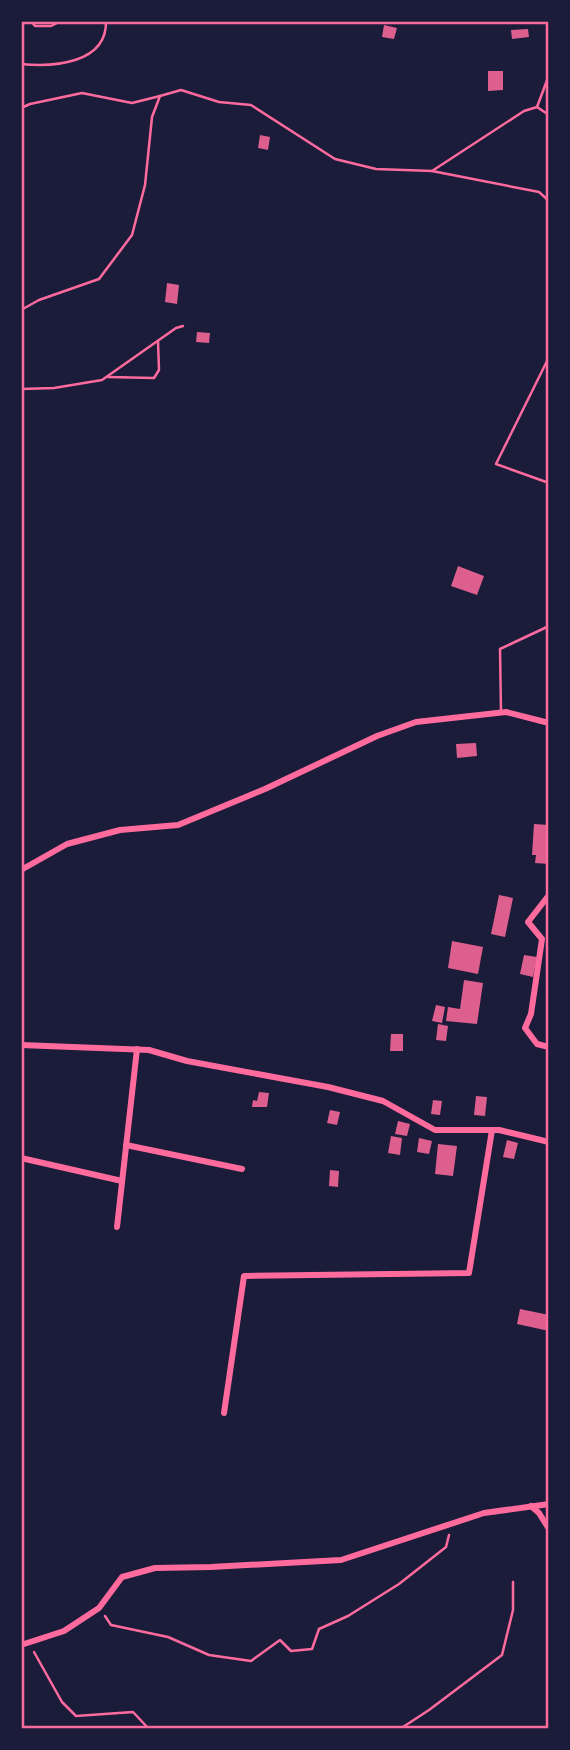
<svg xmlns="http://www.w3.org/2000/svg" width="570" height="1750" font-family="Montserrat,sans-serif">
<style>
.building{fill:#dd5f8e}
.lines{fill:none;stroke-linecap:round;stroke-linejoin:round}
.path{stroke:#ff6b9d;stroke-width:2.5}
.service{stroke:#ff6b9d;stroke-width:2.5}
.minor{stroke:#ff6b9d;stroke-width:6}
.neatline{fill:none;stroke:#ff6b9d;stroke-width:2.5}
</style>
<rect width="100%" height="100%" fill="#1b1b3a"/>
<g class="building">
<path d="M384,25L397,28L394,39L382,37Z"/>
<path d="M528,29L529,37L512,39L511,30Z"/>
<path d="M488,71H503V90L488,91Z"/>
<path d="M260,135L270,137L268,150L258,148Z"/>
<path d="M167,283L179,285L177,304L165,302Z"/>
<path d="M197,332L210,333L209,343L196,342Z"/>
<path d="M458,566L484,576L477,595L451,586Z"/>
<path d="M476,743L477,756L457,758L456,744Z"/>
<path d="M534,824L549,825V864L535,863L536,855H532Z"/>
<path d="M499,895L513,898L505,937L491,934Z"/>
<path d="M452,941L483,947L478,974L448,968Z"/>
<path d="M524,955L537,957L533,977L520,974Z"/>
<path d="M464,980L483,983L477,1024L446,1021L448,1007L460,1009Z"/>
<path d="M436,1005L445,1007L442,1023L432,1021Z"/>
<path d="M438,1024L448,1026L446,1041L436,1040Z"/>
<path d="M391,1034H403V1051H390Z"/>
<path d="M259,1092L269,1093L267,1107H252L253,1100L257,1101Z"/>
<path d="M476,1096L487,1097L485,1116L474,1115Z"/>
<path d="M433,1100L442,1101L440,1115L431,1114Z"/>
<path d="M330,1110L340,1112L337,1125L327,1123Z"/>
<path d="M398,1121L410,1124L407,1136L395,1134Z"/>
<path d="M391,1136L402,1138L400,1155L388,1153Z"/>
<path d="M419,1138L432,1141L429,1154L417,1152Z"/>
<path d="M507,1140L518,1143L514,1159L503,1157Z"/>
<path d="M438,1144L457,1146L453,1176L435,1174Z"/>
<path d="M330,1170L339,1171L338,1187L329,1186Z"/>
<path d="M520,1309L549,1315V1331L517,1324Z"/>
</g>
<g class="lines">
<g class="path">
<path d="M105,1616L111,1625L168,1637L209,1655L251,1661L280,1640L291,1651L312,1649L319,1629L348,1616L399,1584L446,1547L449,1535"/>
<path d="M34,1652L62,1702L76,1716L133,1712L149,1729"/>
<path d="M400,1729L429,1710L502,1655L513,1610V1582"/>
</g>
<g class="service">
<path d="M31,21L35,26H51L61,21"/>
<path d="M21,64C53,67 107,64 106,21"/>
<path d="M537,107L549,75"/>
<path d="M21,108L30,104L82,93L132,103L160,96"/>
<path d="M432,171L539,192L549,201"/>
<path d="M21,310L39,300L99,279L132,235L145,185L152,117L160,96L181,90L219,102L251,105L335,159L376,169L432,171L524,111L537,107L549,115"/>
<path d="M549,357L496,464L549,483"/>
<path d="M108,377L154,378L159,370L158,341"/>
<path d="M21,389L54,388L102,380L176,328L183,326"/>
<path d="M501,713L500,649L549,626"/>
</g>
<g class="minor">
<path d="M21,870L67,844L120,830L178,825L265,789L377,736L416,722L506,712L549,723"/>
<path d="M549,895L528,922L542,939L531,1014L525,1028L537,1044L549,1047"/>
<path d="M21,1045L149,1050L187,1061L328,1087L383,1101L435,1130H499L549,1142"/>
<path d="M126,1145L242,1169"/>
<path d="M21,1158L122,1181"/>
<path d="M117,1227L137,1049"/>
<path d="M224,1413L244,1276L469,1273L492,1130"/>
<path d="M531,1506L539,1513L549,1529"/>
<path d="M21,1645L64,1631L99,1608L122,1577L155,1568L211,1567L341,1560L484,1513L549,1504"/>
</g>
</g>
<rect width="570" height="1750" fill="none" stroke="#1b1b3a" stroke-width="46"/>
<rect x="23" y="23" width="524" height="1704" class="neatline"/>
</svg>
